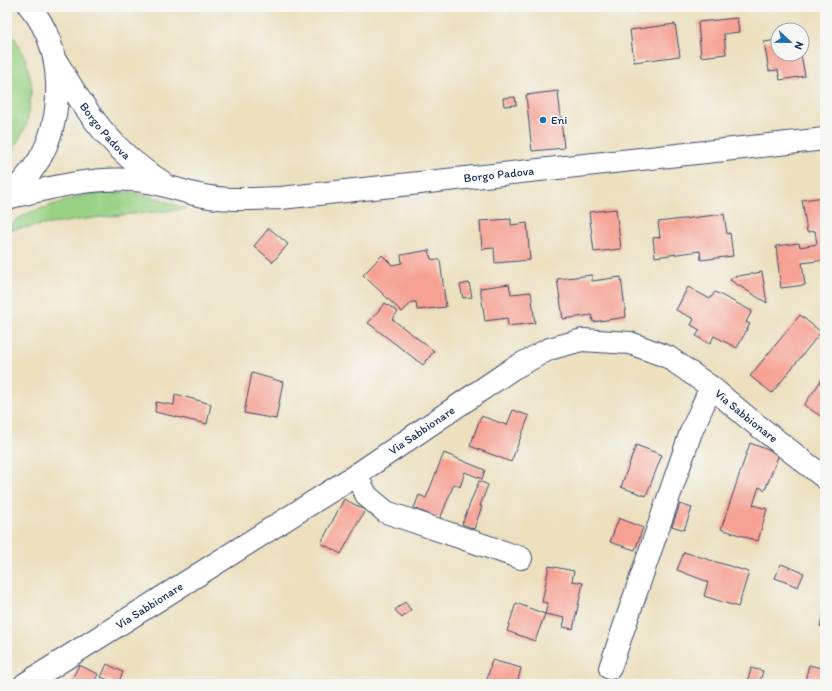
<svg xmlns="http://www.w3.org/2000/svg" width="832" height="691" font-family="Itim,sans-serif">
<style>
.green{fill:#9ad285;stroke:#5a8072}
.building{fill:#f6a193}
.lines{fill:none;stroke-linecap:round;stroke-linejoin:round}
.minor-casing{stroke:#3a4a6d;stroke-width:24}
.major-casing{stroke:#3a4a6d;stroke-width:24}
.minor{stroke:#fff;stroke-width:22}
.major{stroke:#fff;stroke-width:22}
.poi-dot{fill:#1f6fb2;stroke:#f6f6f2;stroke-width:1.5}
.labels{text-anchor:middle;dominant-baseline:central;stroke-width:3.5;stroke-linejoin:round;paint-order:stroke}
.poi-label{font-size:12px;fill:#1b2f5e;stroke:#f6f6f2;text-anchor:start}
.street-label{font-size:12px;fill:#1b2f5e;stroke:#f6f6f2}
</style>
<rect width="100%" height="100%" fill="#f6f6f2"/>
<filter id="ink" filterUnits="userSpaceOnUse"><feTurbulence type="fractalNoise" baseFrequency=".025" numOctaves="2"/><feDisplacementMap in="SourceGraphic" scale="8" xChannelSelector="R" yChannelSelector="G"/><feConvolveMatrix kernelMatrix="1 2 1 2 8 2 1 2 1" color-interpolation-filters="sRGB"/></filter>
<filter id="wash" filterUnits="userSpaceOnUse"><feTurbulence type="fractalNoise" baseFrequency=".012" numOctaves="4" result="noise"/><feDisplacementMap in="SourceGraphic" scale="16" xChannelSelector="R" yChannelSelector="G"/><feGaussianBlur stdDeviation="0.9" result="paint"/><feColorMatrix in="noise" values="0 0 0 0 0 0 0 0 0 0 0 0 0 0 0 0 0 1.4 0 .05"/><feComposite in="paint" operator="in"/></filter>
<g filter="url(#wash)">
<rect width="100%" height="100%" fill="#ece0bf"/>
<g class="green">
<path d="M11,31L26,60L32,87L27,124L7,162V35Z"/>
<path d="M131,192L157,198L186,209L101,217L7,230V229L15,221L28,213L74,198L90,194Z"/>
</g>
<g id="blocks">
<g class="building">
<path d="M737,18L739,32L724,34L726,54L701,57L698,22Z"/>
<path d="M675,24L680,56L634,62L630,30Z"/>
<path d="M778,40V54H801L805,76L780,80L778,70L769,71L764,42Z"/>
<path d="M558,91L564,148L532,151L526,95Z"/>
<path d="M515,97L516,105L504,106L503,98Z"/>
<path d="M825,197V260L802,263L805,285L781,288L776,246L799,243L800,247L817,244L815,231L807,232L802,200Z"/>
<path d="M616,209L621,249L594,252L589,212Z"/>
<path d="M724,214L727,234L730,233L733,256L701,260L700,251L655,257L653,238L660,237L658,222Z"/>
<path d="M511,219V225L527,223L530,260L495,263L494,248L482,249L480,221Z"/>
<path d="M269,228L288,244L273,262L254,246Z"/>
<path d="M429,250L431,259L440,260L446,307L417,310L416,302H412L402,312L363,275L382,255L392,265L402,263L401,255Z"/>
<path d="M762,272L767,303L730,280L733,277Z"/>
<path d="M592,275V281L621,277L626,317L593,322L592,315L563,319L557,279Z"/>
<path d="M469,283L472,297L463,298L460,285Z"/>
<path d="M509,284L511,294L531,292L535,323L508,326L507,318L485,321L480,288Z"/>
<path d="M688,287L710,299L715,292L752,311L746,322L750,324L737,348L714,336L710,344L696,336L700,330L691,325L694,319L676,310Z"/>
<path d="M385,303L398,312L392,319L434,351L423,365L368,323Z"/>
<path d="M800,315L821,332L772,393L750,376Z"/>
<path d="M252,373L283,382L276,419L244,413Z"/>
<path d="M825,375V419L804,405Z"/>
<path d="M175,394L211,404L207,424L155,412L156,402L174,405Z"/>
<path d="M513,410L529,416L511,462L470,446L481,416L507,425Z"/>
<path d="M750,443L779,454L765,490L759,487L753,505L767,509L758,541L721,529Z"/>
<path d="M636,445L662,455L646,496L621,487Z"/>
<path d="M444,453L485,470L482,479L465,472L460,487L454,484L440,519L414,508L419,495L426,498Z"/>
<path d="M479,481L488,485L480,506H482L474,529L462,524Z"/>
<path d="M344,499L365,510L341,554L321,543Z"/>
<path d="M680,504L692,508L684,530L672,526Z"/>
<path d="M619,518L643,528L635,550L610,542Z"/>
<path d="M684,552L749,572L738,607L704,596L708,582L677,570Z"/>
<path d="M781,564L804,573L798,587L775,578Z"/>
<path d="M549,566L574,571L572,581L583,583L573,629L563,627L565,618L545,614L548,603L542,602Z"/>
<path d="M405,602L411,610L402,618L395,610Z"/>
<path d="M516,603L545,614L535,641L507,631Z"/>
<path d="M825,609V628L820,626Z"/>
<path d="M492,660L521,668L517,684H486Z"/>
<path d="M107,664L123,672L118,684L101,677Z"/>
<path d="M79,665L98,674L93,684H59L61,679L70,683Z"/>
<path d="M809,665L825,669V684H804Z"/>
<path d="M751,668L763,671L759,684H747Z"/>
</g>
</g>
</g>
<g filter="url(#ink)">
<use href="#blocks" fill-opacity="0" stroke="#3a4a6d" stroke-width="1"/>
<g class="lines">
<defs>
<g id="minor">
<path d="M356,475L367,496L386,512L521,558"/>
<path d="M610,668L691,432L711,387"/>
<path id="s1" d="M25,684L356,475L512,369L549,349L582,340L630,343L668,357L711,387L748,418L825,478"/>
</g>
<g id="major">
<path id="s2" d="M58,64C84,110 115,154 161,181"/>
<path d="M7,197C19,186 30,174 39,160C65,116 64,47 30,7"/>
<path id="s3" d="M7,198C49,188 90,177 133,180C156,181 176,190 199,195C225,201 254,199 281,198L825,139"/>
</g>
</defs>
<use href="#minor" class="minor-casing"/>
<use href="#major" class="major-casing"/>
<use href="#minor" class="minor"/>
<use href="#major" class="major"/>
</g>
</g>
<circle class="poi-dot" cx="543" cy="120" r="4"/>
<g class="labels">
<g class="poi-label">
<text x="551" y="120">Eni</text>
</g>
<g class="street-label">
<text stroke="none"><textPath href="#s2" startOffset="82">Borgo Padova</textPath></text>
<text stroke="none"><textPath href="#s3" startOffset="497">Borgo Padova</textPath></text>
<text stroke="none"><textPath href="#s1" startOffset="843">Via Sabbionare</textPath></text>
<text stroke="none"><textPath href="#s1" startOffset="471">Via Sabbionare</textPath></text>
<text stroke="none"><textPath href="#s1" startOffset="147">Via Sabbionare</textPath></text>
</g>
</g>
<rect width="832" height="691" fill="none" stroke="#f6f6f2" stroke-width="24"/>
<g transform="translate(790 42) rotate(112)"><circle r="19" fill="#f6f6f2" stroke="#9ea6b7"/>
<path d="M0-3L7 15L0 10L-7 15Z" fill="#1f6fb2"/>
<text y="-6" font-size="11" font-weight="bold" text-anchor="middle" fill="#1b2f5e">N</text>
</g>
</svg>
